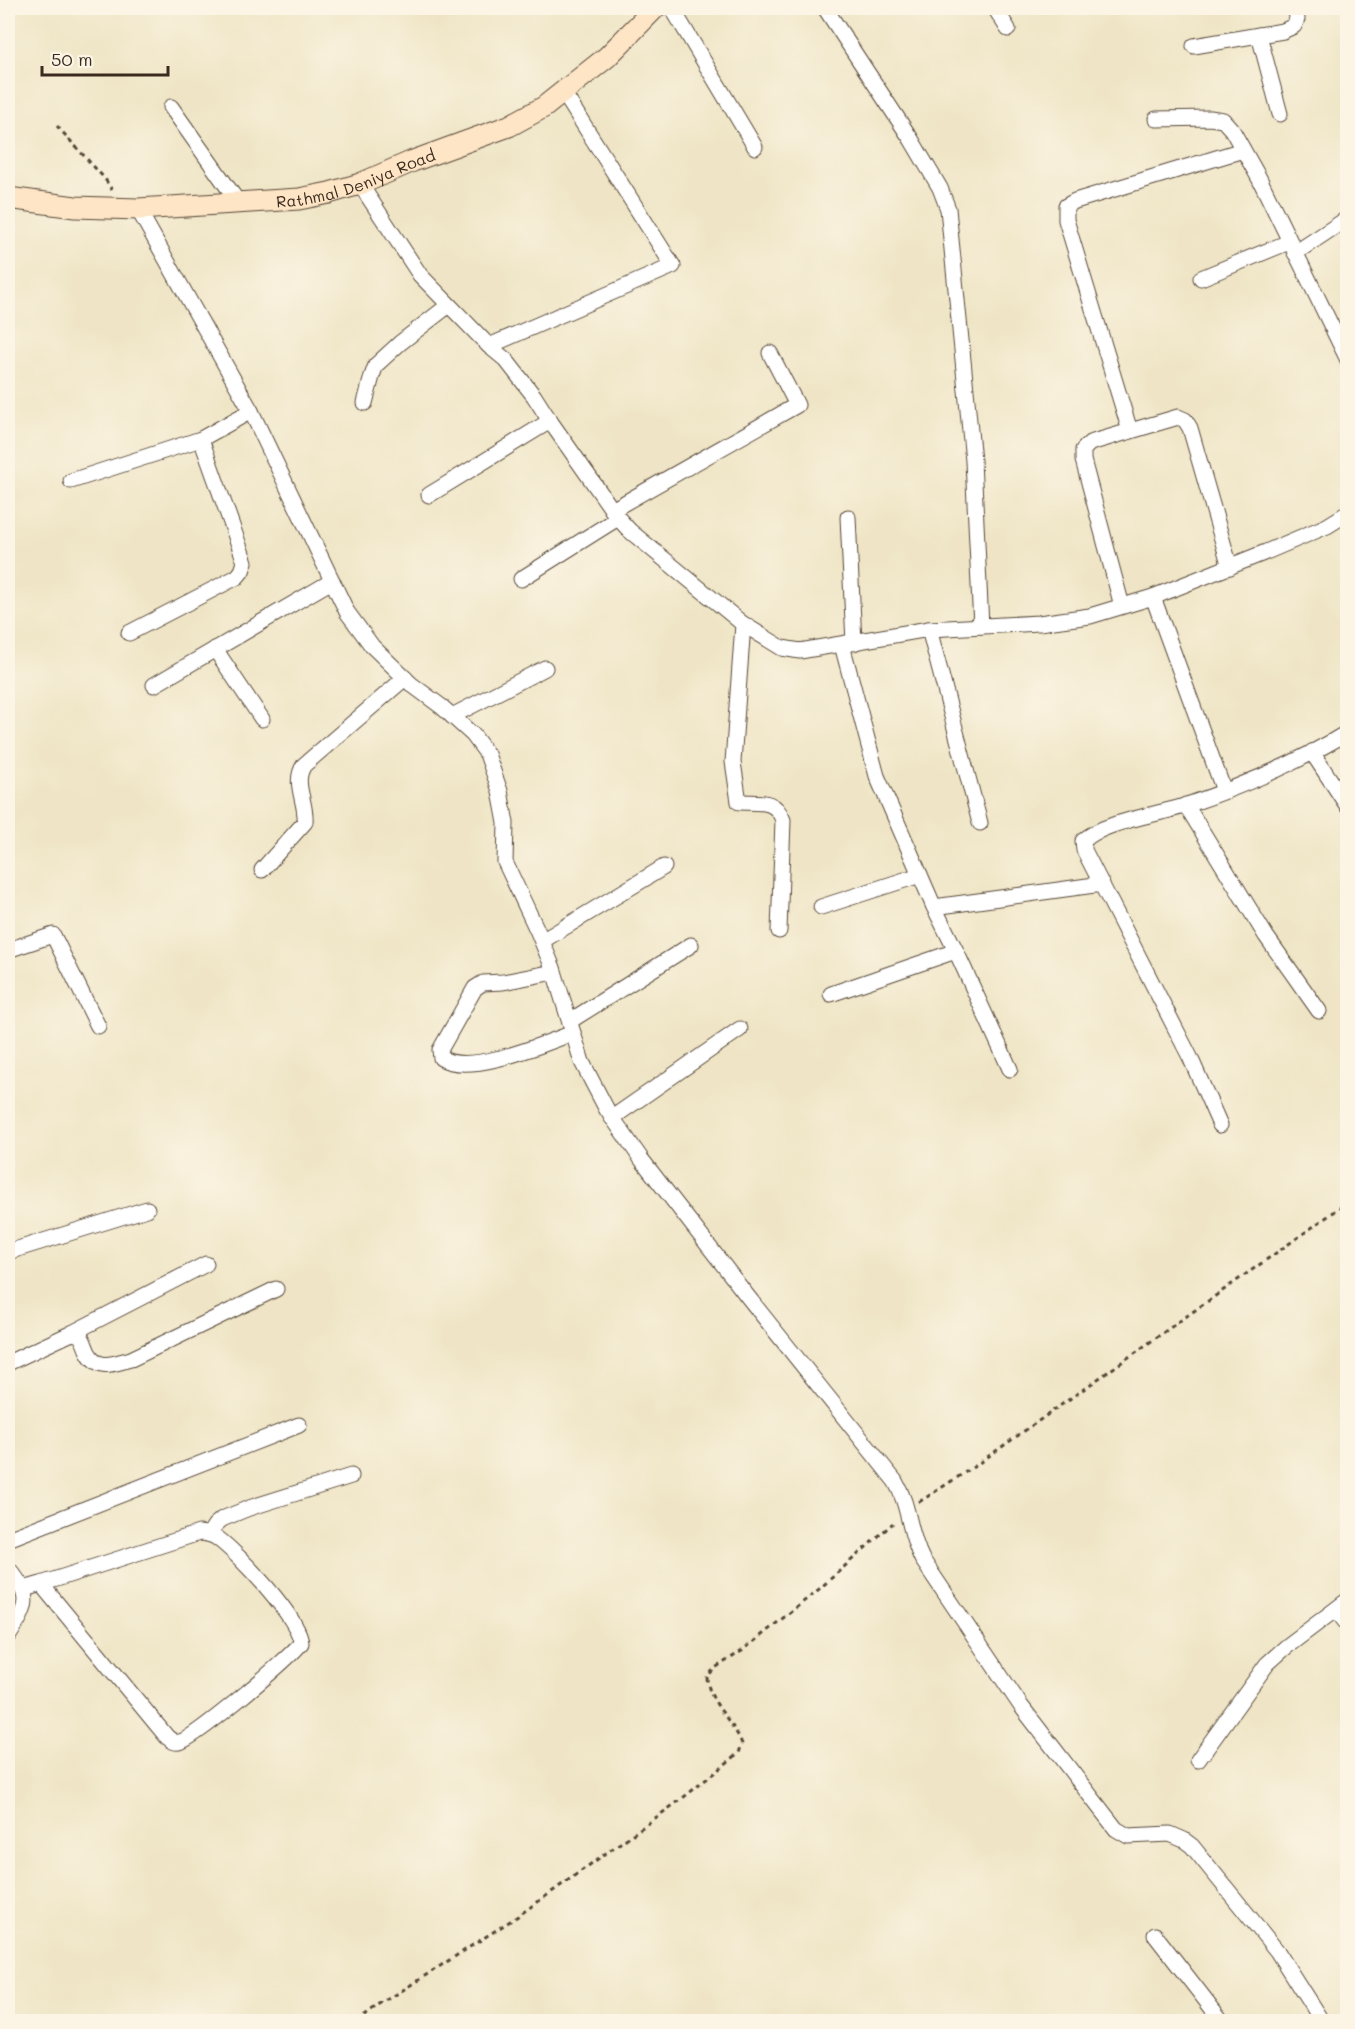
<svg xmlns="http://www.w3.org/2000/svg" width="1355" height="2029" font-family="Mali,sans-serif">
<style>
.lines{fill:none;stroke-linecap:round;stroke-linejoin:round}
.street-casing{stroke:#564637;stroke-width:17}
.secondary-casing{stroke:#564637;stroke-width:23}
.path{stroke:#564637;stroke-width:3;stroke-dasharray:4.5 4.5;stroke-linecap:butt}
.street{stroke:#fff;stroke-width:15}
.secondary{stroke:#fde5c5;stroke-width:21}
.labels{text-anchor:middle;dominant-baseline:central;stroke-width:6;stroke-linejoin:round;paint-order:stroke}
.street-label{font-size:16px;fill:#3b2a1e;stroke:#fcf5e5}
</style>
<rect width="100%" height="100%" fill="#fcf5e5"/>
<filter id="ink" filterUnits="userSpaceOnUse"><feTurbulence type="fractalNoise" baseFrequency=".0167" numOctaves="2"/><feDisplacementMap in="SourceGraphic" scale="12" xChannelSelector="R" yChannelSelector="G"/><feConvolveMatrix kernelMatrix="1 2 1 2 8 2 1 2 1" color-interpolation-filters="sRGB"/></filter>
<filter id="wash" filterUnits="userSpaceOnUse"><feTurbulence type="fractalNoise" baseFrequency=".008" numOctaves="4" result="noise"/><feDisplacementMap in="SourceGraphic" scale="24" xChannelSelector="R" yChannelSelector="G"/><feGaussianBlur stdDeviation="1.35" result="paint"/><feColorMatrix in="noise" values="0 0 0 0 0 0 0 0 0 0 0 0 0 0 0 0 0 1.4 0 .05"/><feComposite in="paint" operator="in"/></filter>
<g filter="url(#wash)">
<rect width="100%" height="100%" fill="#efe5c6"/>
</g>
<g filter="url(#ink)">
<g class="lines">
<defs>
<g id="street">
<path d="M672,8L755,147"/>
<path d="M825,8L911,139L940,188L948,209L973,461L981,626"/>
<path d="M995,8L1008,29"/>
<path d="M1259,35L1280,114"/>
<path d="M1194,46L1283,31L1294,26L1297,19L1296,8"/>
<path d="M171,107L238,202"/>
<path d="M1156,119L1210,118L1223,120L1232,130L1259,178L1348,360"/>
<path d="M360,184L420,275L489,346L506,360L534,396L550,421L618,518L630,531L743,624L782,648L800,651L929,629L1039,623L1090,616L1153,597L1266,552L1327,526L1348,513"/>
<path d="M138,209L251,411L347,612L372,646L411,684L442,707L473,735L487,754L500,791L506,823L505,862L538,932L553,968L582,1062L607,1110L642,1160L748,1297L895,1481C910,1506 908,1532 922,1559L1021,1706L1116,1829L1128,1836L1170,1834L1184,1840L1192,1846L1277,1951L1322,2022"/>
<path d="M1295,253L1348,218"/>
<path d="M1201,278L1289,242"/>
<path d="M489,346L673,266L563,92"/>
<path d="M365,403L372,376L376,365L400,343L449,305"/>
<path d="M1130,431L1066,220V206L1075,201L1243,150"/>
<path d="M71,481L201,439"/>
<path d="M429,495L550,421"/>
<path d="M612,510L797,405L770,353"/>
<path d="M848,517L854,643"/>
<path d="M521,579L618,518"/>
<path d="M1153,597L1224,791"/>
<path d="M1122,606L1083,460V450L1090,443L1178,417L1185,420L1190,428L1230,567"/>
<path d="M743,624L733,762L739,802C759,803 775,798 783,820L779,931"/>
<path d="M929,629L980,823"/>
<path d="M129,633L237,577L242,571L245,562L201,439L251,411"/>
<path d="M842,645L877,776L934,907L956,951L1010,1069"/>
<path d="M215,649L262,719"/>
<path d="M154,685L332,581"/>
<path d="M452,716L545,668"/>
<path d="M1312,752L1348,807"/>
<path d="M1186,805L1266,936L1319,1011"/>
<path d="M262,870L305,822C307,802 292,783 304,765L405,678"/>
<path d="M821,907L920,875"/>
<path d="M934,907L1102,884"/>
<path d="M542,941L664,867"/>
<path d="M8,950L53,935L98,1026"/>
<path d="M554,972L503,982L483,983L475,988L440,1050L441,1058C469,1076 543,1044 573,1033"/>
<path d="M831,994L956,951"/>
<path d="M570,1021L691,945"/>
<path d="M612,1118L740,1029"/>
<path d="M1220,1125L1190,1057L1084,850L1083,841C1104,821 1159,815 1187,805C1243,786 1298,763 1348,732"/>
<path d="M8,1252L147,1209"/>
<path d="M72,1333L206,1264"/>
<path d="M8,1363L72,1333L80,1335C84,1340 85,1346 88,1352C99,1372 114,1363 131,1359L276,1289"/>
<path d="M209,1534L215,1525L222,1519L249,1508L351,1476"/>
<path d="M8,1539L299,1425"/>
<path d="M8,1568C33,1597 28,1606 8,1637"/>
<path d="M24,1589L41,1584L199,1533C206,1534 211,1534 217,1538C237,1552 301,1620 301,1643C291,1657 192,1741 179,1742C174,1743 171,1740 167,1737L41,1584"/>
<path d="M1336,1610L1348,1625"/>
<path d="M1198,1760L1267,1664L1286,1647L1348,1600"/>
<path d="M1155,1935L1221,2020L1219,2022"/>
</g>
<g id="secondary">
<path id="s1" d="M8,198L75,207L138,209L299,199L329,193L360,184L413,161L509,126L544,107L607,57L655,8"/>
</g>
</defs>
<use href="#street" class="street-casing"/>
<use href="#secondary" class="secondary-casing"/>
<g class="path">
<path d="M57,126L105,179L112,190"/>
<path d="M919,1502L972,1468L1348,1202"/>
<path d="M357,2022L378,2006L518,1916L679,1801L739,1753L742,1744C733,1720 708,1703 707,1677L715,1668L742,1651L818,1590L893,1523"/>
</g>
<use href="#street" class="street"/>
<use href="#secondary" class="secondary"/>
</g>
</g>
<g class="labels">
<g class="street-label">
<text stroke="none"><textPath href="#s1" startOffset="352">Rathmal Deniya Road</textPath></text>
</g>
</g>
<rect width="1355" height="2029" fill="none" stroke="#fcf5e5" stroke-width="30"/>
<path d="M42 66v9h126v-9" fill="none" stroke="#3b2a1e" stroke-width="3"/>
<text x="51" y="66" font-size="18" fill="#3b2a1e" stroke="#fcf5e5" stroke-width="4.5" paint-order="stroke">50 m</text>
</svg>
